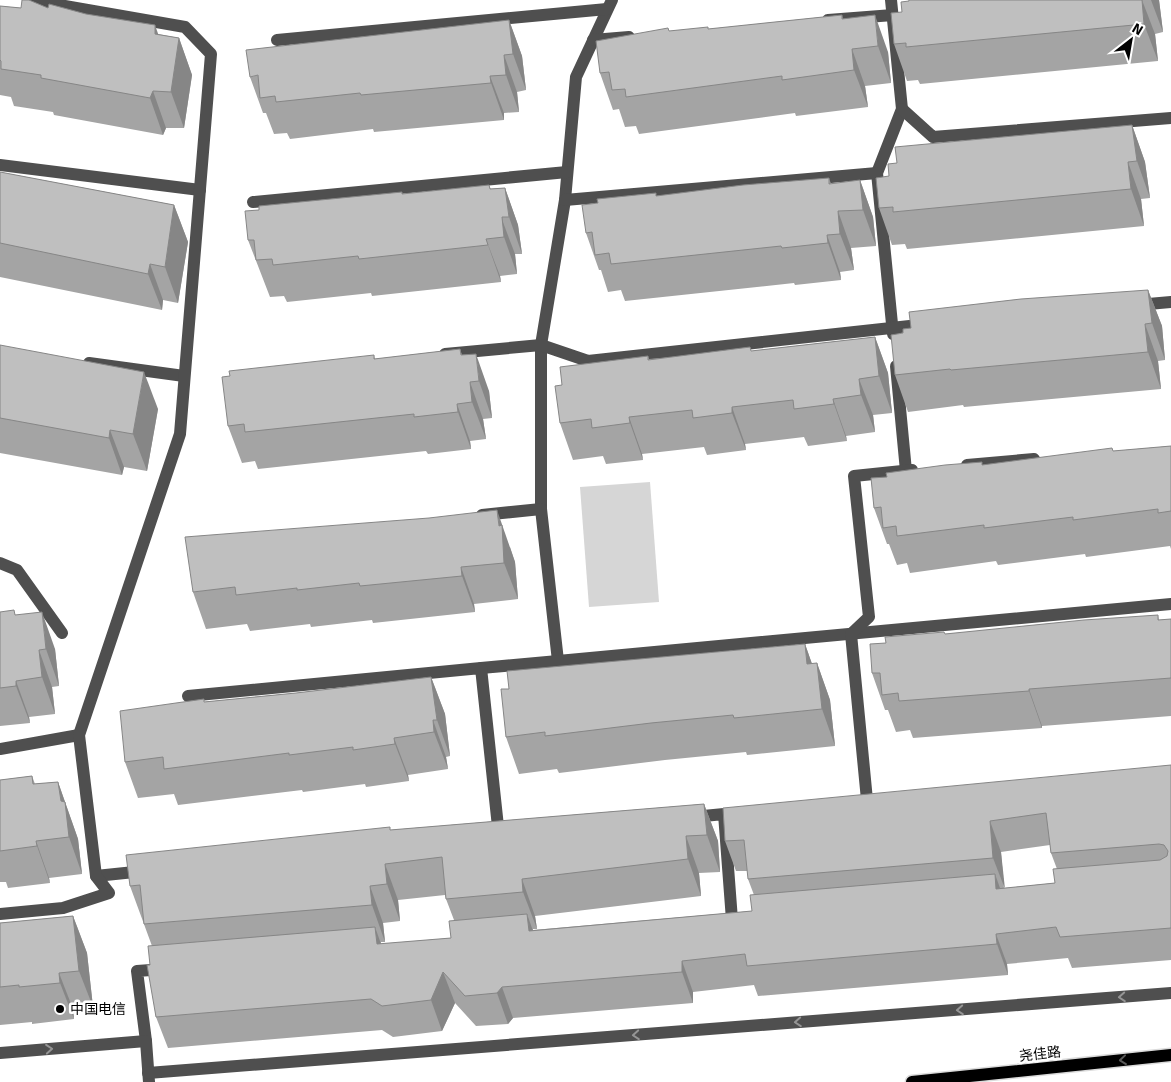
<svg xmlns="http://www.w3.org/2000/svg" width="1171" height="1082" font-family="Signika,'Noto Sans SC',sans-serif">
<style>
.green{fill:#d6d6d6}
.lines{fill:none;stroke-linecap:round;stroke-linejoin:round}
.major-casing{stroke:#dbdbdb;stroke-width:15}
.minor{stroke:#4f4f4f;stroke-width:12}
.major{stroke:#000;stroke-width:12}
.wall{fill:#a4a4a4;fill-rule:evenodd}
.shaded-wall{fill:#868686}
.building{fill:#bfbfbf;stroke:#868686}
.oneway{stroke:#959595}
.oneway2{stroke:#595959}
.poi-dot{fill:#000;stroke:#fff;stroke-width:2}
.labels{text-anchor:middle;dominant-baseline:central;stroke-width:5;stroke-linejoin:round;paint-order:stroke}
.poi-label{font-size:14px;fill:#000;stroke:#fff;text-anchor:start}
.street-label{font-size:14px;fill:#000;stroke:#fff}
</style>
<rect width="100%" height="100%" fill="#fff"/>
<path class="green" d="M650,482L659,602L589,607L580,487Z"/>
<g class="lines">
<defs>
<path id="major" d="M912,1082L1171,1055"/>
</defs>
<use href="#major" class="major-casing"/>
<g class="minor">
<path d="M612,0L576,77L565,200L541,345V509L558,661L1171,604"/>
<path d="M891,0L902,109L877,173L893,334"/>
<path d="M828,20L893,15"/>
<path d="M277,40L607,9"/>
<path d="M593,40L629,37"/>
<path d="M902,109L933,137L1171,118"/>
<path d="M0,165L200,190"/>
<path d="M565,200L877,173"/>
<path d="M253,202L567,172"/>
<path d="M1137,305L1171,302"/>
<path d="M445,354L541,345L588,361L928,324"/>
<path d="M89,363L184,376"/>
<path d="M896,366L906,471"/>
<path d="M967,465L1034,459"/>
<path d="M482,515L541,509"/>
<path d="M0,563L17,570L62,633"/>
<path d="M481,668L558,661"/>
<path d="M188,696L481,668L499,836"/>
<path d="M0,749L79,735"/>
<path d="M867,800L851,634L869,617L854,476L912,470"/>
<path d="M693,817L724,814L732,920"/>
<path d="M96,876L144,871"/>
<path d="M0,914L63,908L109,893L96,876L79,735L180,434L211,54L185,27L31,0"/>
<path d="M146,1041L137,971L165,969"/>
<path d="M0,1053L146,1041L149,1082"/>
<path d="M148,1073L1171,993"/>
</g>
<use href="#major" class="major"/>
</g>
<g class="wall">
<path d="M909,0H1159L1163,32L1155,34L1158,61L920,84L918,80L907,81L894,44L902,12Z"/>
<path d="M0,6L21,8H48L158,34L179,38L192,75L184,128H166L163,135L54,115L53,112L14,106L11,97L0,95Z"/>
<path d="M842,15L843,19L888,52L891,83L865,86L868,107L796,116L795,113L639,134L636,126L625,127L619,109L613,110L600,73L669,31L709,29Z"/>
<path d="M509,20L522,56L526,90L517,92L519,112L504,113V120L374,132L373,129L290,139L287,133L274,134L266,113H263L250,77Z"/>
<path d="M1132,125L1145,162L1150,198L1141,199L1144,226L907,249L905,244L892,245L879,208L889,176L897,163Z"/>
<path d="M0,172L174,205L188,242L178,303L163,300L162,310L0,277Z"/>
<path d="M829,178L831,184L860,180L873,217L876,246L851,248L854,270L840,272L841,280L795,285L794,283L625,301L621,290L608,292L601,270H599L586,233L657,196Z"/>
<path d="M505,188L518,225L522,254H515L517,274L500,276L501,282L372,296L371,293L287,302L284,296L270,297L248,240L403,194Z"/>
<path d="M1148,290L1162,326L1165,360L1158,361L1161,389L964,407L963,405L908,412L895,375Z"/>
<path d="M875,337L888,373L892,413L873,415L875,432L846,436L847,441L808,446L804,437L745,444L746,450L707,455L704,447L642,454L643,460L606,464L603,456L573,460L560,423L562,385L648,356L649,359L752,351Z"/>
<path d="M0,345L158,409L147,471L124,467L122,475L0,453Z"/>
<path d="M460,349L462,355L489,391L492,418L483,419L486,439L470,441L471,449L428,454L426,451L258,469L255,461L242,463L228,426L374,355L375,359Z"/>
<path d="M1171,446V549L1170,546L1086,557L1085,554L998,565L996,561L910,573L907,563L897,565L889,544H887L874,508L887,477L1114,451Z"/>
<path d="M510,547L515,562L518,599L474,604L475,612L373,623L372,620L311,627L310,624L250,631L247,624L206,629L193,592Z"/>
<path d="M0,612L16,615L55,649L59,686L52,687L55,714L29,717L30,723L0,726Z"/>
<path d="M1158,615L1159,620L1171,619V716L1042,726V728L913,738L910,730L896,732L888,710H885L872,673L886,643L945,634Z"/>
<path d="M805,644L812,664L817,663L830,700L835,746L747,755L746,752L665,760L559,773L557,769L519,774L506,737L509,689Z"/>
<path d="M431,677L445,714L450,756L446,757L448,769L408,775L409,781L366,787L365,784L303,792L302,790L178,805L174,794L138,798L125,762L204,702L296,693Z"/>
<path d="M1171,765V960L1072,968L1068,958L1007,964L1008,975L758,996L754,985L693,992V1003L513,1018L508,1024L476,1026L455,1003L442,1031L393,1037L382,1030L168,1048L156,1017L150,965L152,946L130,886L391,830L704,804L718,841L720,872L699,873L701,896L535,916L537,929H533V930L752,911L754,895L748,879V871H736L725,841ZM1050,845L1051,853L1057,869L1055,883L1004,888L1001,852ZM445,895L446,899L454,920L451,938L381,944V942H385L383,923L400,921L398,900Z"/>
<path d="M32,776L35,784L58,782L78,839L82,874L49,878L50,883L8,888L6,882H0V780Z"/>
<path d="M73,916L87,953L93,1007L73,1009L74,1019L32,1024V1022L0,1025V923Z"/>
</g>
<g class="shaded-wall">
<path d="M1142,0L1155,34L1158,61L1144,24Z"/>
<path d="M1151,0H1159L1163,32Z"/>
<path d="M875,15L888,52L891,83L878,46Z"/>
<path d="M509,20L522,56L526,90L513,54Z"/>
<path d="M155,25L168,62L155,34Z"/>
<path d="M179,38L192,75L184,128L171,92Z"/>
<path d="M852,49L865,86L868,107L854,70Z"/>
<path d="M504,55L517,92L519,112L506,75Z"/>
<path d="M490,76L504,113V120L491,83Z"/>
<path d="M153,91L166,128L163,135L150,98Z"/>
<path d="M1132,125L1145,162L1150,198L1137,161Z"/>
<path d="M1128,162L1141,199L1144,226L1131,189Z"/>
<path d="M860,180L873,217L876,246L863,210Z"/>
<path d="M489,185L515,254L517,274L504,237L490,189Z"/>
<path d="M505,188L518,225L522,254L509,217Z"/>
<path d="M174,205L188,242L178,303L165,267Z"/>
<path d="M838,211L851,248L854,270L840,234Z"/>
<path d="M827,235L840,272L841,280L828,243Z"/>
<path d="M486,239L500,276L501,282L488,245Z"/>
<path d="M150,264L163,300L162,310L148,274Z"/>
<path d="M1148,290L1162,326L1165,360L1152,323Z"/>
<path d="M1145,324L1158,361L1161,389L1148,352Z"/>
<path d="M875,337L888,373L892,413L879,376Z"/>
<path d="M476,354L489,391L492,418L479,381Z"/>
<path d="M144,372L158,409L147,471L133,434Z"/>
<path d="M859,379L873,415L875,432L861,395Z"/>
<path d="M470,382L483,419L486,439L472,402Z"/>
<path d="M833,399L846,436L847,441L834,404Z"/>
<path d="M457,404L470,441L471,449L458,412Z"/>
<path d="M732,407L745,444L746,450L732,413Z"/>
<path d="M629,417L642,454L643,460L630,423Z"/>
<path d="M110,430L124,467L122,475L109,438Z"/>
<path d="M497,510L515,562L518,599L504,563Z"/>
<path d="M461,567L474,604L475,612L462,576Z"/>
<path d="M42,612L55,649L59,686L46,649Z"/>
<path d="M805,644L818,681L807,664Z"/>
<path d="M39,650L52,687L55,714L42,677Z"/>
<path d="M817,663L830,700L835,746L822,709Z"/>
<path d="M431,677L445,714L450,756L437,720Z"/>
<path d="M16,681L29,717L30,723L16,686Z"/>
<path d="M1029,689L1042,726V728L1029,691Z"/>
<path d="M433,720L446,757L448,769L434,732Z"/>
<path d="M394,738L408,775L409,781L395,744Z"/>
<path d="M58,782L78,839L82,874L69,837L61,801Z"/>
<path d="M704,804L718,841L720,872L707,835Z"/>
<path d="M990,821L1001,852L1005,889L993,858Z"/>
<path d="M686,836L699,873L701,896L688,859Z"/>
<path d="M36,841L49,878L50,883L37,846Z"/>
<path d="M385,864L398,900L400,921L387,884Z"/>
<path d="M995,874L1006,905L996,889Z"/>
<path d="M522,879L535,916L537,929L523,892Z"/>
<path d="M370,886L383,923L385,942L372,905Z"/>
<path d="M527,914L538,945L529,931Z"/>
<path d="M73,916L87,953L93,1007L79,971Z"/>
<path d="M375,927L386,958L377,944Z"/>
<path d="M996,934L1007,964L1008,975L997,944Z"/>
<path d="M682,961L693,992V1003L682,972Z"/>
<path d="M443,972L455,1003L442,1031L431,1000Z"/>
<path d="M59,973L73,1009L74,1019L60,983Z"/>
<path d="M502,987L513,1018L508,1024L497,993Z"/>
</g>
<g class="building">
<path d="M22,0H29L48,8L49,4L86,14L155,25V34L179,38L171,92L153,91L150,98L41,78V75L1,69V61L0,60V6L21,8Z"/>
<path d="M909,0H1142L1144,24L906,47V43L894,44L891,13L902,12L901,2L909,1Z"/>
<path d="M842,15V19L875,15L878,46L852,49L854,70L782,80V76L626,97L625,89L612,90L609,72L600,73L596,41L668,28L669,31L708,27V29Z"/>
<path d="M509,20L513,54L504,55L506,75L490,76L491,83L361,95L360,93L276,102L275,96L260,98L258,75L250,77L246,50Z"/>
<path d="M1132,125L1137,161L1128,162L1131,189L893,212V207L879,208L876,178L889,176L888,164L897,163L895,147Z"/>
<path d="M0,172L174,205L165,267L150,264L148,274L0,243Z"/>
<path d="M829,178V184L860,180L863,210L838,211L840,234L827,235L828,243L782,248L781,246L611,264L609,253L595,255L592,232L586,233L582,205L598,203L597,199L656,193V196L743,185Z"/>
<path d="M489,185L490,189L505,188L509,217H502L504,237L486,239L488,245L359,259L358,256L273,265L272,259L256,260L254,240H248L245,211L259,210V206L402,192V194Z"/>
<path d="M1148,290L1152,323L1145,324L1148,352L951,370L950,369L895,375L891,335L903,333V329L911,328L909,312L1021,299Z"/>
<path d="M875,337L879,376L859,379L861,395L833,399L834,404L794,409L793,400L732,407V413L693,418L692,410L629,417L630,423L592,428L591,419L560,423L555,386L562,385L560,367L648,356V360L750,347L751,351Z"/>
<path d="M0,345L144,372L133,434L110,430L109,438L0,418Z"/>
<path d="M460,349L461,355L476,354L479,381L470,382L472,402L457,404L458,412L414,417V414L245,432L244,424L228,426L222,377L230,376L229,371L374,355V359Z"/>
<path d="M1171,446V511L1158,513V509L1073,520V517L984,528V525L897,536L896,526L883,528L881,507L874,508L871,478L887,477L886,473L945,465L982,462V465L1112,448L1113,451Z"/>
<path d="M497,510L499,526L502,525L504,563L461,567L462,576L360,586L359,583L297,590V588L236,595L235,587L193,592L185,537L429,518Z"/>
<path d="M14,610L15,615L42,612L46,649L39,650L42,677L16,681V686L0,688V612Z"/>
<path d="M1158,615V620L1171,619V678L1029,689V691L899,701L898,693L882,695L880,673H872L870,644L886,643L885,637L944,632L945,634L1084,620Z"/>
<path d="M805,644L807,664L817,663L822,709L734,718L733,715L651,723L545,736V732L506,737L501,689H509L507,671Z"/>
<path d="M431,677L437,720H433L434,732L394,738L395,744L353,750V747L289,755V753L164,769L163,757L125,762L120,711L204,699V702L296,693Z"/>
<path d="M1171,765V928L1060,937L1056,927L996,934L997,944L747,966L745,954L682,961V972L502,987L497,993L465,996L443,972L431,1000L382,1006L371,999L156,1017L147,965H150L148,946L375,927L377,944L451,938L449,921L527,914L529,931L752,911L750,895L995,874L996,889L1055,883L1053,869L1160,860L1167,856L1168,851L1164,845L1159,844L1051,853L1046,813L990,821L993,858L748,879L744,840L725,841L723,808Z"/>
<path d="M32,776L33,784L58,782L61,801L65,802L69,837L36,841L37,846L0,851V780Z"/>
<path d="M704,804L707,835L686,836L688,859L522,879L523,892L446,899L442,857L385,864L387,884L370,886L372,905L144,924L140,885L130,886L126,855L390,827V830Z"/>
<path d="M73,916L79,971L59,973L60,983L19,987V985L0,987V923Z"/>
</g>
<defs><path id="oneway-chevron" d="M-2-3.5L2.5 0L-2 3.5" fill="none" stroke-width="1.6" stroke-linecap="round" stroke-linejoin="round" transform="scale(1.25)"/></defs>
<g class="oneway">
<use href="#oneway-chevron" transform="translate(1122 997) rotate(176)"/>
<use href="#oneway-chevron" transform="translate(960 1010) rotate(176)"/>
<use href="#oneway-chevron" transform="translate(798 1022) rotate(176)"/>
<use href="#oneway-chevron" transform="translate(636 1035) rotate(176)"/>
<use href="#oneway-chevron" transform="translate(49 1049) rotate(-5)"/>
</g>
<use class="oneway2" href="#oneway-chevron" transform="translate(1123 1060) rotate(174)"/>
<circle class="poi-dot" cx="60" cy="1009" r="5"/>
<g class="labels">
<g class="poi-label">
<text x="70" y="1009">中国电信</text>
</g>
<g class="street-label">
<text transform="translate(1040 1054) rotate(-6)">尧佳路</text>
</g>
</g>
<g transform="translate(1131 40) rotate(31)" stroke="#ffffff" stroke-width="4" paint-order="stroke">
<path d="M0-4L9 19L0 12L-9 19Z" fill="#000000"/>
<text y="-8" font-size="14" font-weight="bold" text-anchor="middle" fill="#000000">N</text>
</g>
</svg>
